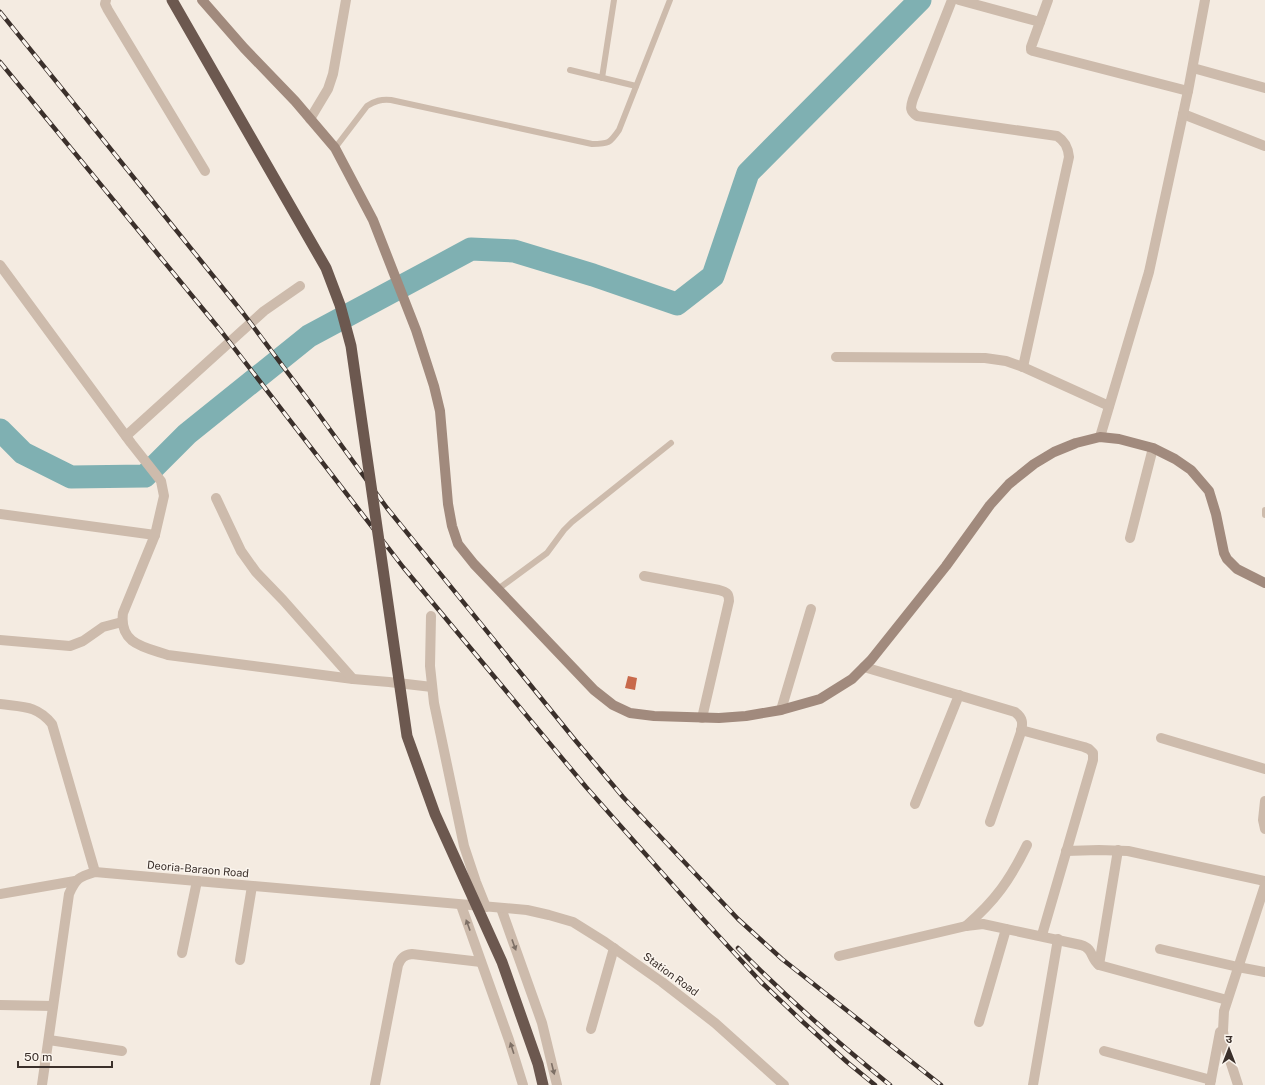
<svg xmlns="http://www.w3.org/2000/svg" width="1265" height="1085" font-family="'Public Sans','Noto Sans Devanagari',sans-serif">
<style>
.lines{fill:none;stroke-linecap:round;stroke-linejoin:round}
.river{stroke:#7fb0b2;stroke-width:23}
.building{fill:#c8694b}
.service{stroke:#cdbbac;stroke-width:6}
.minor{stroke:#cdbbac;stroke-width:10}
.tertiary{stroke:#cdbbac;stroke-width:10}
.secondary{stroke:#a18a7d;stroke-width:10}
.rail-casing{stroke:#3b302b;stroke-width:4.5}
.rail{stroke:#fbf5ee;stroke-width:3;stroke-dasharray:9;stroke-linecap:butt}
.trunk-bridge{stroke:#6c584f;stroke-width:11}
.oneway{fill:#7d6f65}
.labels{text-anchor:middle;dominant-baseline:central;stroke-width:3;stroke-linejoin:round;paint-order:stroke}
.street-label{font-size:11px;fill:#3b302b;stroke:#fbf5ee}
</style>
<rect width="100%" height="100%" fill="#f4ebe1"/>
<g class="lines">
<path class="river" d="M0,430L23,453L71,477L145,476L187,434L309,336L471,249L514,251L593,275L677,304L713,276L748,173L920,0"/>
</g>
<path class="building" d="M628,676L637,678L635,690L625,688Z"/>
<g class="lines">
<g class="service">
<path d="M570,70L636,86"/>
<path d="M602,78L614,0"/>
<path d="M335,148L367,106C375,101 381,99 391,100L592,144C609,144 610,143 619,130L670,0"/>
<path d="M1265,510V515"/>
<path d="M498,589L547,553L564,530L572,522L671,443"/>
</g>
<g class="minor">
<path d="M106,0L105,4L108,10L205,171"/>
<path d="M952,0L913,99C910,108 910,111 917,116L1057,136C1065,141 1068,147 1069,157L1023,367"/>
<path d="M959,0L1040,22"/>
<path d="M1048,0L1031,47V50L1033,51L1188,91"/>
<path d="M1193,68L1265,88"/>
<path d="M1183,114L1265,146"/>
<path d="M310,119L328,89L333,74L346,0"/>
<path d="M0,265L131,443L161,481L164,496L155,535L123,613C119,644 144,647 168,655L353,679L389,682L432,687"/>
<path d="M836,357L985,358L1006,361L1023,367L1109,406"/>
<path d="M126,436L264,311L300,286"/>
<path d="M216,498L241,551L256,572L283,600L353,679"/>
<path d="M0,514L155,535"/>
<path d="M1130,538L1153,448"/>
<path d="M644,576L719,590C726,592 729,593 729,601L702,718"/>
<path d="M431,616L430,666L434,703L464,846L476,882L486,907"/>
<path d="M0,640L70,646L83,641L103,627L122,622"/>
<path d="M864,667L1015,712C1023,718 1023,723 1021,732L990,822"/>
<path d="M0,704C22,707 37,705 52,724L95,872"/>
<path d="M781,710L811,609"/>
<path d="M1021,730L1084,747L1089,749L1093,753V760L1042,935"/>
<path d="M1161,738L1265,769"/>
<path d="M1265,801L1263,820L1265,829"/>
<path d="M915,804L959,695"/>
<path d="M1066,851L1099,850L1128,851L1265,881"/>
<path d="M0,894L75,881"/>
<path d="M966,926C995,901 1010,880 1027,845"/>
<path d="M1160,949L1238,967L1265,972"/>
<path d="M182,953L197,881"/>
<path d="M839,956L966,926L983,924L1081,945C1094,949 1090,958 1099,965L1227,1000"/>
<path d="M240,960L252,886"/>
<path d="M1099,965L1118,850"/>
<path d="M0,1005L53,1006"/>
<path d="M979,1022L1006,929"/>
<path d="M591,1029L614,948"/>
<path d="M49,1040L122,1051"/>
<path d="M1104,1051L1211,1080"/>
<path d="M375,1085L398,965C401,958 404,955 412,954L481,962"/>
<path d="M1033,1085L1058,939"/>
<path d="M1210,1085L1220,1032"/>
<path d="M1238,1085L1225,1045L1223,1031L1224,1011L1265,885"/>
</g>
<g class="tertiary">
<path d="M1100,437L1149,272L1188,91L1205,0"/>
<path d="M461,905L509,1040L523,1085"/>
<path d="M501,908L542,1023L557,1085"/>
<path d="M42,1085L69,894C76,878 79,877 95,872L527,910L549,915L573,922L605,942L662,982L715,1023L784,1085"/>
</g>
<path class="secondary" d="M202,0L244,48L295,101L335,148L373,220L416,330L434,386L440,411L448,504L452,526L458,544L474,564L594,690L613,705L630,713L654,716L719,718L746,716L781,710L820,699L852,679L871,660L946,566L990,505L1009,484L1034,464L1054,452L1076,443L1100,437L1119,439L1153,448L1175,459L1191,470L1209,491L1216,514L1224,553L1227,559L1237,569L1265,583"/>
<defs>
<g id="rail">
<path d="M0,12L243,313L312,405L387,508L575,740L623,797L738,919L782,959L941,1085"/>
<path d="M0,62L221,331L403,567L586,787L703,919L761,982L803,1022L847,1062L875,1085"/>
<path d="M738,948C786,997 837,1042 890,1085"/>
</g>
</defs>
<use href="#rail" class="rail-casing"/>
<use href="#rail" class="rail"/>
<path class="trunk-bridge" d="M172,0L326,268L340,305L351,346L407,736L435,814L502,962L538,1064L543,1085"/>
</g>
<defs><path id="oneway-solid" d="M-6-.8H1V-3.2L6.5 0L1 3.2V.8H-6Z"/></defs>
<g class="oneway">
<use href="#oneway-solid" transform="translate(468 925) rotate(-110)"/>
<use href="#oneway-solid" transform="translate(514 945) rotate(70)"/>
<use href="#oneway-solid" transform="translate(512 1048) rotate(-108)"/>
<use href="#oneway-solid" transform="translate(553 1069) rotate(76)"/>
</g>
<g class="labels">
<g class="street-label">
<text transform="translate(198 869) rotate(5)">Deoria-Baraon Road</text>
<text transform="translate(671 974) rotate(36)">Station Road</text>
</g>
</g>
<g transform="translate(1229 1049)" stroke="#fbf5ee" stroke-width="3" paint-order="stroke">
<path d="M0-3L7 15L0 10L-7 15Z" fill="#3b302b"/>
<text y="-6" font-size="11" font-weight="bold" text-anchor="middle" fill="#3b302b">उ</text>
</g>
<path d="M18 1061v6h94v-6" fill="none" stroke="#3b302b" stroke-width="2"/>
<text x="24" y="1061" font-size="12" fill="#3b302b" stroke="#fbf5ee" stroke-width="3" paint-order="stroke">50 m</text>
</svg>
